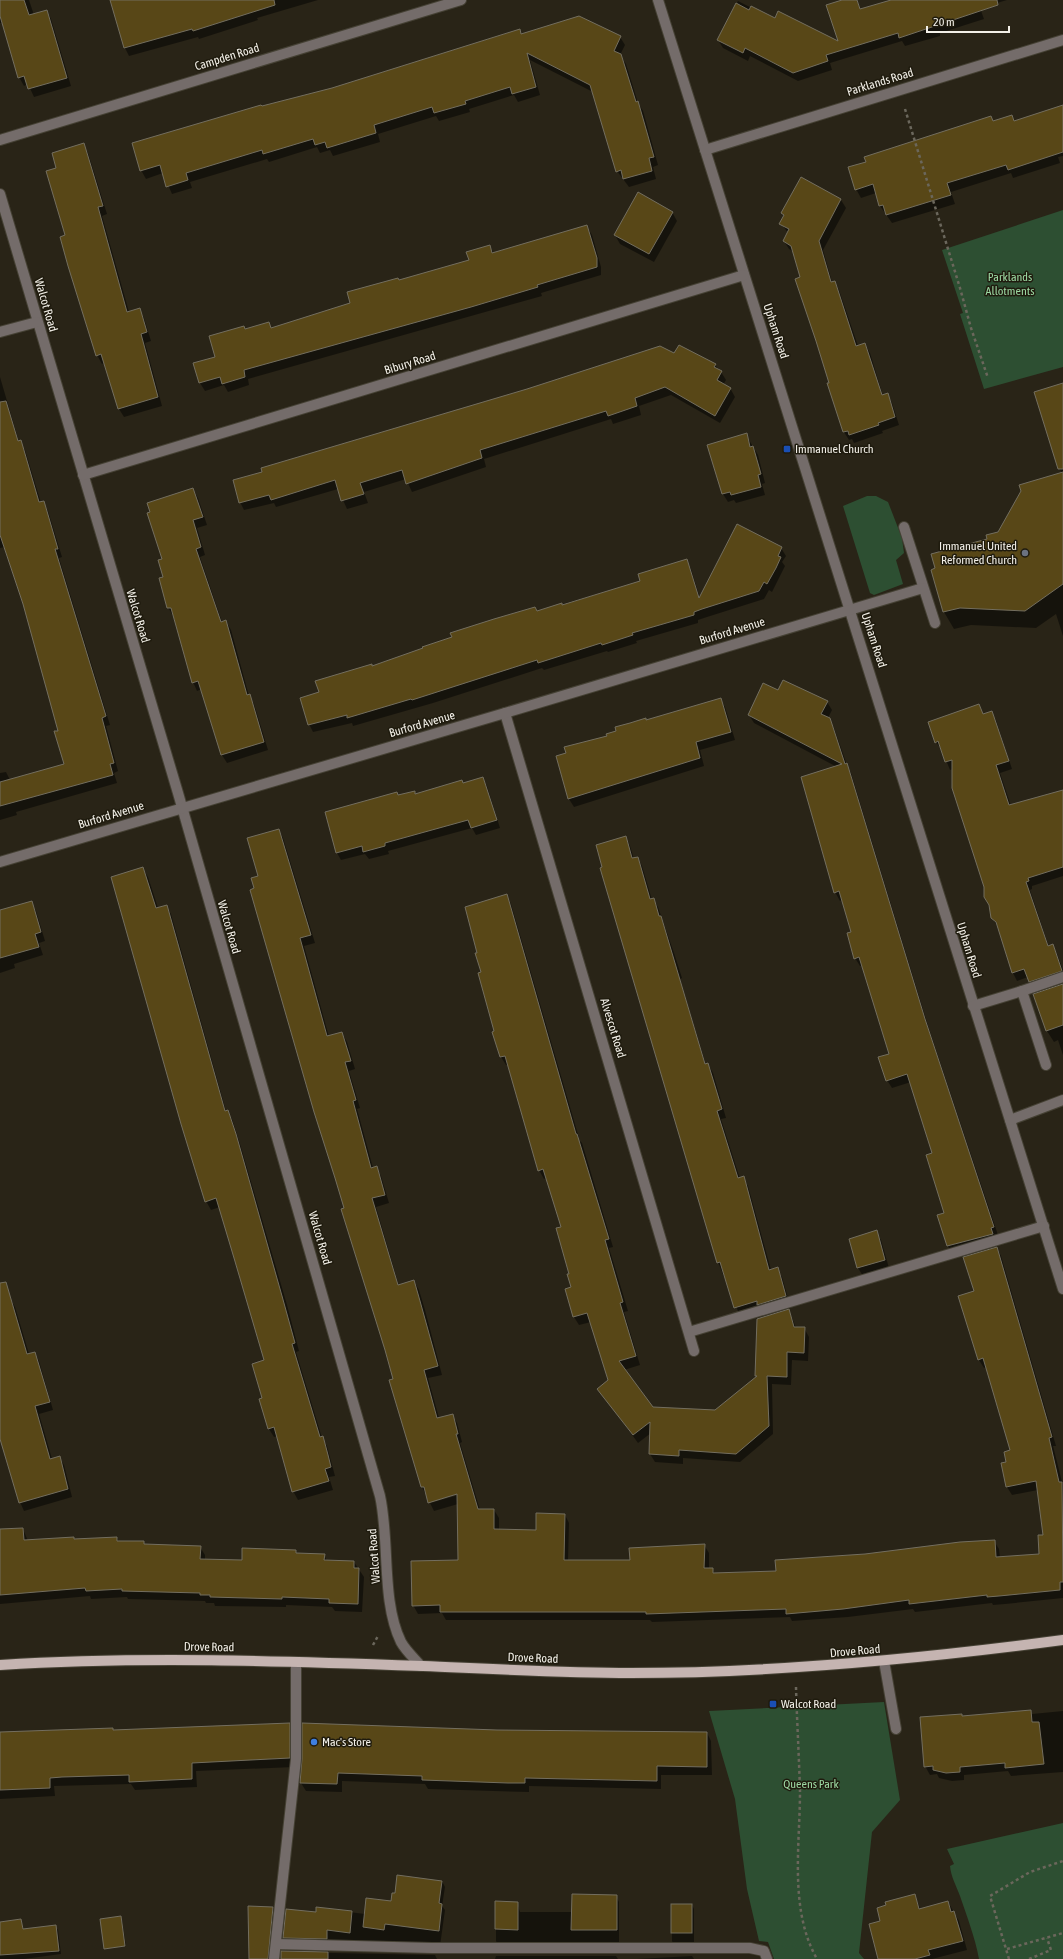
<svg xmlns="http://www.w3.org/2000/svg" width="1063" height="1959" font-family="'Asap Condensed',sans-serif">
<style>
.green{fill:#2d4f32}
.shadow{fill:#0007}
.building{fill:#584717;stroke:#736e5f}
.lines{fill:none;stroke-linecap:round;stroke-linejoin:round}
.minor-casing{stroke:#454134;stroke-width:12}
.major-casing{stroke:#454134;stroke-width:12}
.path{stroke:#6b675c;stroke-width:2.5;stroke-dasharray:3 3;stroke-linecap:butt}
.minor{stroke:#746c6a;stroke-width:10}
.major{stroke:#c5b4b1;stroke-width:10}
.transit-dot{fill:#1a4fb4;stroke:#1f1b0e;stroke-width:1.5}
.worship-dot{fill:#6b7280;stroke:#1f1b0e;stroke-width:1.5}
.shop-dot{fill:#3f7fe0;stroke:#1f1b0e;stroke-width:1.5}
.labels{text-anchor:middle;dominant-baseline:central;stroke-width:3;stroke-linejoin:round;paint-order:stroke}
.street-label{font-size:12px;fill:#f3f0e8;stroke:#1f1b0e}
.park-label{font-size:12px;fill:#9cd9a3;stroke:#1f1b0e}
.poi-label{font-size:12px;fill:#f3f0e8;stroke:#1f1b0e;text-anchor:start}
</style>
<rect width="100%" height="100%" fill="#292417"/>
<g class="green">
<path d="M1063,210V367L984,389L960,314L963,313L942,250Z"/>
<path d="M867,496H876L888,502L902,538L904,553L896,560L903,584L874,595L870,593L843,506Z"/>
<path d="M884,1702L900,1800L872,1832L859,1953L864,1959H774L768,1942L759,1941L747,1889L735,1799L709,1711Z"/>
<path d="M1063,1823V1959H979C975,1937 967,1917 960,1896C956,1885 951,1877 950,1866L954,1864L947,1849Z"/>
</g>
<g class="shadow">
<path d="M0,0H29L34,15L47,11L51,19L71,86L34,97L28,84L24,86L19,77L3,23H0Z"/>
<path d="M116,0H318L257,18L258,20L199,39L198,37L129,56L125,48Z"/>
<path d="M845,0H857L861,10L895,0H1007L980,8L984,19L940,33V36L905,46L902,41L830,63L832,70L798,81L750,56L748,61L723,48L718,40L738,1L775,20L839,43Z"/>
<path d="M519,31L522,35L620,37L625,45L620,55L626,64L638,103L643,111L658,165L653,167L656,179L629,187L617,171L593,92L530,60L540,95L518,102L514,95L469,109L470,112L439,121L436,116L378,134L380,142L333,156L330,150L320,153L317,147L269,162L267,159L190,182L192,188L172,194L163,173L146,179L141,170L262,107L333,89Z"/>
<path d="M1063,106V156L1058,157L1060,163L1013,178L1011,173L951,192L955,204L892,223L880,206L876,193L861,198L856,189L993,122L1012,116L1015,121Z"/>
<path d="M83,144L88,153L107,214L102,216L129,312L139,309L144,318L151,341L145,343L162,406L124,417L119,409L104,363L102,364L97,355L66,236L57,169Z"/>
<path d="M801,178L841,200L846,208L823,250L832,282H835L839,290L858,346L865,344L870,353L883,396L887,394L892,403L899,425L882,431L883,433L854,443L852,439L849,440L844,432L828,384L830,383L794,252L789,249L784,241L788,233L781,223L784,216L783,213Z"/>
<path d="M672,212L677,221L654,262L620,244L615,235Z"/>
<path d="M587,227L592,235L601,267V275L541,293L542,296L248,379L249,385L228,392L224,385L205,391L200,383L216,358L245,330L269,323L272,329L352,304L399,281L470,261L489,246L494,253Z"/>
<path d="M674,355L715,365L721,372L726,380L723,385L730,388L735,397L720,423L671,395L639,406L641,415L613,424L611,419L484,459L486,467L412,492L406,479L364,492L368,503L347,509L338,489L276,507L274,503L244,510L240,502Z"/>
<path d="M0,377L19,442L25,450L41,503L43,502L48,511L62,557L59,558L110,725L106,726L118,771L114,773L117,783L16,812L17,815L0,820V773L6,772L10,780L65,765L59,731L24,603L5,547L0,548Z"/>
<path d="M1063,384V636L1056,614L1036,628L971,625L954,629L944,612L932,571L999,533L1062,473L1057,465Z"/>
<path d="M746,435L758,455L765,483L762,484L765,495L736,503L734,500L728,502L723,494Z"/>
<path d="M193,489L198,498L207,525L197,528L205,555L200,557L222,622L226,621L231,630L249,696L254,704L268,750L227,763L222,755L202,689L197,691L193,682L173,616L168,607L164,578L163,560Z"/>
<path d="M781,548L786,556L782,562L785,566L772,592L769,590L764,599L707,617L698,620V623L636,641L637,643L608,652L607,651L544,670L542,668L433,703L353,726L352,723L313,732L309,724L320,693L372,667L537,611L641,582L687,561L691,569L700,598Z"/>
<path d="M778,692L827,702L832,710L828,718L834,728L847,765L851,773L929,1029L998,1235L952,1254L948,1246L938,1216L945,1213L934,1153L911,1082L892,1088L887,1080L890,1055L863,966H860L855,958L853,933L842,900L840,901L835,892L837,767L754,723L749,715Z"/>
<path d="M720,699L725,707L735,740L700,750L704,766L574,807L569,799L557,757L618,732L617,728Z"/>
<path d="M978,705L984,715L991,712L996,720L1012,769L1000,773L1011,806L1063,820V876L1032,886V889L1030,890L1049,947L1053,946L1057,954L1063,970V980L1034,989L1028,977L1017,981L1013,973L998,927L992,917L953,769L950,770L942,750L936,742Z"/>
<path d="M483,779L487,786L500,828L476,835L472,828L388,851L389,854L369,859L365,854L341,860L337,853L326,813L414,792L416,795Z"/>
<path d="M279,830L283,838L315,943L304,946L329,1037L342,1033L347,1042L355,1069L349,1071L360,1108L357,1109L373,1168L376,1167L381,1176L389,1203L376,1207L399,1286L414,1281L419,1290L425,1310L442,1375L428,1378L439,1418L452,1415L457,1423L462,1442L460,1443L480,1510H494L499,1518V1530L537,1531L565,1515L569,1523L568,1561H631L704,1545L709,1553V1569H712L715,1574L777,1572L865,1555L994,1541L999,1549L1000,1558L1040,1555L1044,1536L1038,1490L1012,1495L1007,1487L1002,1464L1007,1463L1011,1451L987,1367L984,1368L979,1360L975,1292L997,1248L1001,1256L1056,1446H1053L1063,1486V1598L1005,1604L993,1605L992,1603L915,1612L913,1609L848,1617L792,1621L790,1617L652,1622L650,1620H446L442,1613L418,1614L413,1605L459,1561L458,1504L434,1511L430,1503L462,1494V1492L430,1501V1503L422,1487L390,1381L394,1380L255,889Z"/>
<path d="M626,837L630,846L634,859L638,858L642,866L652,900L653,899L658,907L674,953L682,978L680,979L706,1065L708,1064L713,1073L726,1118L721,1119L740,1179L743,1178L748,1186L771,1270L777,1268L782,1277L790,1305L740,1316L718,1262Z"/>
<path d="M143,869L148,877L158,908L166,906L171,914L226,1111L232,1119L240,1144L287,1305L299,1351L296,1352L322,1438L327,1446L335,1476L329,1477L333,1490L298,1500L293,1491L278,1436L274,1437L269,1429L263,1399L265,1361L220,1207L211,1210L206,1201Z"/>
<path d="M507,895L511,904L579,1138L576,1136L580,1144V1141L582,1143L613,1247L609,1248L628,1311L624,1312L640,1365L624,1370L653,1408L715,1411L757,1377L789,1310L796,1328H804L809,1337L808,1361L792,1360L791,1385L772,1384L773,1434L740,1462L683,1458V1464L655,1462L650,1454L651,1433L638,1443L599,1389L609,1381L591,1322L579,1325L574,1317L566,1290L572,1288L562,1227L547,1178L544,1179L539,1170L509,1064L506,1065L501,1057L482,973L479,953Z"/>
<path d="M31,902L36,911L45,941L39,943L43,955L14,964L15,968L0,973V912Z"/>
<path d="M1063,985V1055L1058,1040L1054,1042L1047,1031L1034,995Z"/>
<path d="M876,1232L881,1240L889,1268L863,1276L858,1268L850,1240Z"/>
<path d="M10,1298L15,1307L29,1354L35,1353L39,1361L53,1410L39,1414L52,1459L59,1457L64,1465L72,1497L24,1511L20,1502L0,1434V1301Z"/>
<path d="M23,1529L28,1541L74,1538L75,1540L117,1538L119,1542H143L145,1545L200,1547L205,1555V1560L243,1561L296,1551L297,1554L324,1555L327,1561L354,1562L364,1577L362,1612L335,1611L332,1607L286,1605V1607L215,1606L214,1603H206L205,1601L128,1599L127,1597L91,1599L90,1596L0,1604V1530Z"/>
<path d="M1031,1711L1032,1714L1063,1711V1775V1772L1011,1776L1008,1771L964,1775V1780L952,1781L939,1778L937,1774L930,1775L925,1766L962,1715L963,1717Z"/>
<path d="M289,1724L294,1732V1767L196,1771L197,1787L135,1790L131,1784L54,1786L55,1796L0,1799V1733L113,1731Z"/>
<path d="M497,1731L707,1733L711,1741L712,1775H661V1789L529,1786V1792L428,1789L425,1784L342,1781V1792L306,1791L301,1783Z"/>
<path d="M442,1881L445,1887L442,1906L445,1910L440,1946L287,1943L284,1937L317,1913V1908L365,1914Z"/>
<path d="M914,1895L921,1910L948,1902L959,1921L967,1950L932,1959H879L881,1921Z"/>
<path d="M616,1896L619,1902V1947H499L496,1941V1902L517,1903L520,1912H573Z"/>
<path d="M672,1905H692L694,1909V1945H674L672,1941Z"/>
<path d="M273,1908L275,1912L272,1939H252Z"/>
<path d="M120,1917L122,1921L126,1946L107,1948Z"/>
<path d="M21,1920L24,1930L55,1926L58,1930L61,1954L24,1959H0V1923Z"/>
<path d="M282,1952L435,1955L437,1959H283Z"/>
<path d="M496,1956H616L618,1959H495Z"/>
<path d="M692,1956L694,1959H637Z"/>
</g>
<g class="building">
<path d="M0,0H24L29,15L47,10L67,78L28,89L24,76L18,78L0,16Z"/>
<path d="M110,0H274L275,5L193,31L192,29L124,48Z"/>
<path d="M842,0H857L860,9L891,0H997L998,5L899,38L898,33L826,55L828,61L793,73L745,48L743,53L717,40L736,3L749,10L751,6L775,18L778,11L838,41L826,5Z"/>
<path d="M579,16L621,36L614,51L621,54L636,102L638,101L654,157L649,158L652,171L623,179L621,170L616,172L590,85L527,53L536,87L512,94L510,87L465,101L466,104L434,113L432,107L374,125L376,133L327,148L325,142L315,145L313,139L263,154L262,150L186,173L188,180L166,187L160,165L140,171L132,143L261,105L262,106L332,88L520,29L521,34Z"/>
<path d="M1063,105V152L1008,170L1006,165L947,183L951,195L886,215L883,205L879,206L873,184L855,190L848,167L866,162L864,157L991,116L993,121L1012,115L1014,121Z"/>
<path d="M84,143L103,206L98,207L127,312L140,308L147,332L141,334L158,397L118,409L101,354L96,356L68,266L60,237L65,235L46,171L56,168L52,153Z"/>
<path d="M801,177L841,199L819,241L831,282L835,281L856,346L865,343L882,395L888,393L895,417L878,423L879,425L849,435L848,431L843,432L827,383H829L816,341L795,279L800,277L791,246L783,241L789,229L779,224L784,215L781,213Z"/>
<path d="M638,192L673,212L649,254L614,235Z"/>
<path d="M587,225L597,258V267L537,285L538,287L471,307L244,370L245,377L222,384L220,377L199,383L193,363L215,357L209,336L244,326L245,329L269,322L271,328L350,303L347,292L398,278L399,280L469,260L466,252L490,245L492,253Z"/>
<path d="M679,345L716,364L714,367L722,371L717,380L731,388L715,416L665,387L635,398L637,406L608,416L606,411L480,450L482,458L406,484L402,470L360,483L364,494L341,501L335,480L271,500L269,495L239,503L233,480L262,472L261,468L527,389L660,346L674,353Z"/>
<path d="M1063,383V469H1058L1034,392Z"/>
<path d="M6,401L18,441L21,440L39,502L44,501L58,549H55L106,716L102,718L114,763L110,764L113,775L0,806V782L64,764L54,731H58L23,604L0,535V402Z"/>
<path d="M747,433L750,447L753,446L761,474L758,475L761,487L731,495L730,492L722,494L707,445Z"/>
<path d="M1063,472V584L1025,611L960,608L943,612L931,570L935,568L931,554L987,539L986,535L998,532L1021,491L1019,485Z"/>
<path d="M193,488L203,517L193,520L201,547L196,549L221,622L226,620L247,695L250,694L264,742L221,755L198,681L192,683L171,608H167L159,578L163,577L158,560L162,559L147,513L150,512L147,503Z"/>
<path d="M737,524L782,547L778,556L781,557L776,568L767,584L764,582L759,591L702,609L694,612V615L632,633L633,635L602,645L601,643L538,663L537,660L412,700L411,699L347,718V715L308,725L300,698L319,692L315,681L372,664V666L423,648L422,647L452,637L450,633L494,619L535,607L537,611L562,603V605L640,581L638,574L687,559L699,598Z"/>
<path d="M783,680L828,701L821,714L830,718L845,764L847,763L925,1019L994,1227L991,1228L993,1234L947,1246L937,1215L944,1213L926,1155L932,1153L907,1074L886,1081L878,1057L889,1054L859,957L854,959L847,933L851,932L839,891L834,893L801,777L842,764L748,715L763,683L778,690Z"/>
<path d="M721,698L731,732L696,742L700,758L568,799L556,756L566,753L564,747L607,736L606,734L616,731L615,727L630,723L646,718V720Z"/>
<path d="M979,704L983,714L992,711L1009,761L996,765L1009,805L1063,790V867L1028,878L1029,881L1026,882L1048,946L1053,944L1062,971L1029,982L1024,969L1012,973L996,922L991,918L989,905L984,897V887L952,788V760L945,762L938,741L935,743L928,722Z"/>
<path d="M483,777L497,820L471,828L468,820L385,843V846L363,852L362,846L336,853L325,812L397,792L398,795L415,791V794L462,780L463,783Z"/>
<path d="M279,829L311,935L300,938L327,1036L342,1032L351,1061L345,1062L356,1100L353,1101L371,1168L377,1166L385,1195L372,1198L398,1285L414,1280L420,1301L438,1366L424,1370L437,1418L453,1414L458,1434H456L478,1509H494V1529L536,1530V1513L565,1514L564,1560H630L629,1548L705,1544L704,1568H713V1573L776,1571L775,1560L865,1554L960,1542L995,1540L996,1557L1039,1554L1038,1535H1043L1036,1481L1006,1487L1001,1463L1006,1462L1004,1452L1010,1450L983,1358L978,1360L958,1296L974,1291L963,1257L997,1247L1052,1437L1049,1438L1059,1482H1062L1063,1582H1060V1590L999,1596L987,1597V1595L909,1604V1600L843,1609L786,1614V1609L646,1614V1612H440V1605L412,1606L411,1561L458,1560L457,1494L428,1503L424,1487H421L389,1380L393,1379L385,1350L341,1209L344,1208L335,1178L314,1112L250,890L254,888L251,878L258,876L247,838Z"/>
<path d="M626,836L632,858L638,857L650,899L654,898L659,916H661L705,1064L708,1063L722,1109L717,1111L738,1178L744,1176L769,1270L778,1267L786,1296L757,1305V1301L734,1308L720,1262L717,1263L600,868L602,867L596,845Z"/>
<path d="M143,867L156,908L167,905L225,1111L228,1110L236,1134L282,1296L295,1343L292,1344L320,1437L323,1436L328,1455L331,1467L325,1469L329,1481L292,1492L274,1427L268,1429L259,1399L262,1398L252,1364L264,1360L234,1258L216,1198L205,1202L181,1124L111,877Z"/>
<path d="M507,894L576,1134H577L609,1239L605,1240L623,1302L620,1303L636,1356L619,1361L653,1407L715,1410L757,1376H755L757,1319L789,1309L794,1327H805L804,1353L787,1352V1377L767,1376L769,1426L736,1454L679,1450V1456L649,1454L650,1422L633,1435L597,1389L608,1380L587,1313L573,1317L565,1289L571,1287L567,1274H569L556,1228L561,1227L543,1169L538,1171L505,1056L500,1057L492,1032L494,1031L478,973L481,972L475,953H477L465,907Z"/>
<path d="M32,901L41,932L35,934L39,947L0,958V910Z"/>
<path d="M1063,984V1025L1046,1031L1033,994Z"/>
<path d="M877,1230L885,1260L857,1268L849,1239Z"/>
<path d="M6,1282L27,1354L35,1352L50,1402L35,1406L50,1459L60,1456L68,1489L19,1503L0,1439V1283Z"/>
<path d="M23,1528L24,1540L74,1537V1539L117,1537V1541H144V1544L201,1546L200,1559L242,1560V1548L296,1550V1553L325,1554L324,1560L354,1561V1568H359L358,1604L329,1603V1599L282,1597V1599L210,1597V1595H200V1593L122,1591V1589L86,1591L85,1588L0,1595V1529Z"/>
<path d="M1031,1710L1032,1722H1039L1044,1764L1005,1768V1763L960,1767V1772L946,1773L933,1770V1766L924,1767L920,1717L962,1714V1716Z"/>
<path d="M290,1723V1758L192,1763V1779L129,1782V1775L62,1777L50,1778V1788L0,1790V1732L113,1728V1730Z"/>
<path d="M302,1723L497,1730L707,1732V1767L657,1766V1781L525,1778V1783H508L422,1780V1776L338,1773L337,1784L300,1783L302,1759Z"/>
<path d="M397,1875L442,1881L439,1903L442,1904L439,1931L385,1924L384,1930L363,1927L366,1898L391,1901L392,1893H395Z"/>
<path d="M572,1894L617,1895V1930H571Z"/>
<path d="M915,1894L919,1909L948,1901L951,1912L954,1911L963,1941L928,1950L930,1955L915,1959H878L869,1924L880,1921L877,1908L886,1905L885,1902Z"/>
<path d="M495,1901L518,1902V1930L495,1929Z"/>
<rect x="671" y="1904" width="21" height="29"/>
<path d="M248,1906L273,1907L268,1959H249Z"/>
<path d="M316,1907L352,1911L350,1933L327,1930V1939L283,1938L286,1909L316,1912Z"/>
<path d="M121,1916L125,1946L104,1949L100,1919Z"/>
<path d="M21,1919L23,1929L56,1925L59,1951L0,1955V1922Z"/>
<path d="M281,1951L328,1952V1959H281Z"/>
</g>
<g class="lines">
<defs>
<g id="minor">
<path d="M658,0L1063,1289"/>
<path d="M0,140L461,0"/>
<path d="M705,150L1063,40"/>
<path d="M0,194L178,793L380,1496C390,1541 381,1601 401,1642C406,1651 414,1658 421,1666"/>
<path d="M0,332L37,322"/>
<path d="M83,475L744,275"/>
<path d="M904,527L935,623"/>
<path d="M505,713L694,1351"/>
<path d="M0,862L505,713L923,588"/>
<path d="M1022,991L1063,977"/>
<path d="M973,1006L1022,991L1046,1065"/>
<path d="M1010,1120L1063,1100"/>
<path d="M689,1332L1044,1226"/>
<path d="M884,1661L896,1729"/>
<path d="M276,1944L432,1948H750L764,1951L767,1959"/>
<path d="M274,1959L296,1759V1663"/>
</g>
<path id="major" d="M0,1665C141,1656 282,1661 423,1666C492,1669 562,1673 631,1673C776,1673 920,1659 1063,1640"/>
</defs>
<use href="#minor" class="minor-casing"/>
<use href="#major" class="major-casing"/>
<g class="path">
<path d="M905,109L960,288L971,328L988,378"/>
<path d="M373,1645L378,1636"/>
<path d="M796,1687C797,1722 799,1756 800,1791C800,1845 789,1910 817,1959"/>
<path d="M1007,1949L1063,1933"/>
<path d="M1009,1959L990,1896L1030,1872L1063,1861"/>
<path d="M1029,1959L1051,1950L1047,1938"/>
</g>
<use href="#minor" class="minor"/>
<use href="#major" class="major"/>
</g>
<g class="transit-dot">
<rect x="783" y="445" width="8" height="8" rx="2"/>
<rect x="769" y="1700" width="8" height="8" rx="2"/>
</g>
<circle class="worship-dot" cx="1025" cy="553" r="4"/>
<circle class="shop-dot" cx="314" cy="1742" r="4"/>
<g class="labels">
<g class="street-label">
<text transform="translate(227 57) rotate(-17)">Campden Road</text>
<text transform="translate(880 82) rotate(-17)">Parklands Road</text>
<text transform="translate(46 305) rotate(74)">Walcot Road</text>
<text transform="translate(776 331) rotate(72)">Upham Road</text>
<text transform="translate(410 363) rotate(-17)">Bibury Road</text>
<text transform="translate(138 616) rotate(73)">Walcot Road</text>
<text transform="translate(732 631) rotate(-17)">Burford Avenue</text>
<text transform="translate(874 640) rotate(72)">Upham Road</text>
<text transform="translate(422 724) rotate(-16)">Burford Avenue</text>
<text transform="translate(111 815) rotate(-17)">Burford Avenue</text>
<text transform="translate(229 927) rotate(74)">Walcot Road</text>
<text transform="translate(969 950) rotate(73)">Upham Road</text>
<text transform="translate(613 1028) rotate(73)">Alvescot Road</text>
<text transform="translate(320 1238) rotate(74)">Walcot Road</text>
<text transform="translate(374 1556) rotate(-94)">Walcot Road</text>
<text transform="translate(209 1647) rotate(1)">Drove Road</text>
<text transform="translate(855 1651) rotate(-5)">Drove Road</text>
<text transform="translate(533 1658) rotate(2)">Drove Road</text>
</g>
<g class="park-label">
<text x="1010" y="277">Parklands<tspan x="1010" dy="14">Allotments</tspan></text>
<text x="811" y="1784">Queens Park</text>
</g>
<g class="poi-label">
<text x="795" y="449">Immanuel Church</text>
<text x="1017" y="546" text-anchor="end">Immanuel United<tspan x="1017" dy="14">Reformed Church</tspan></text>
<text x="781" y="1704">Walcot Road</text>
<text x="322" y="1742">Mac's Store</text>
</g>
</g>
<path d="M927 26v6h82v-6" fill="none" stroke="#f3f0e8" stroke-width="2"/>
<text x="933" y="26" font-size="12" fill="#f3f0e8" stroke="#1f1b0e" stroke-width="3" paint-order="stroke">20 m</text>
</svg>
